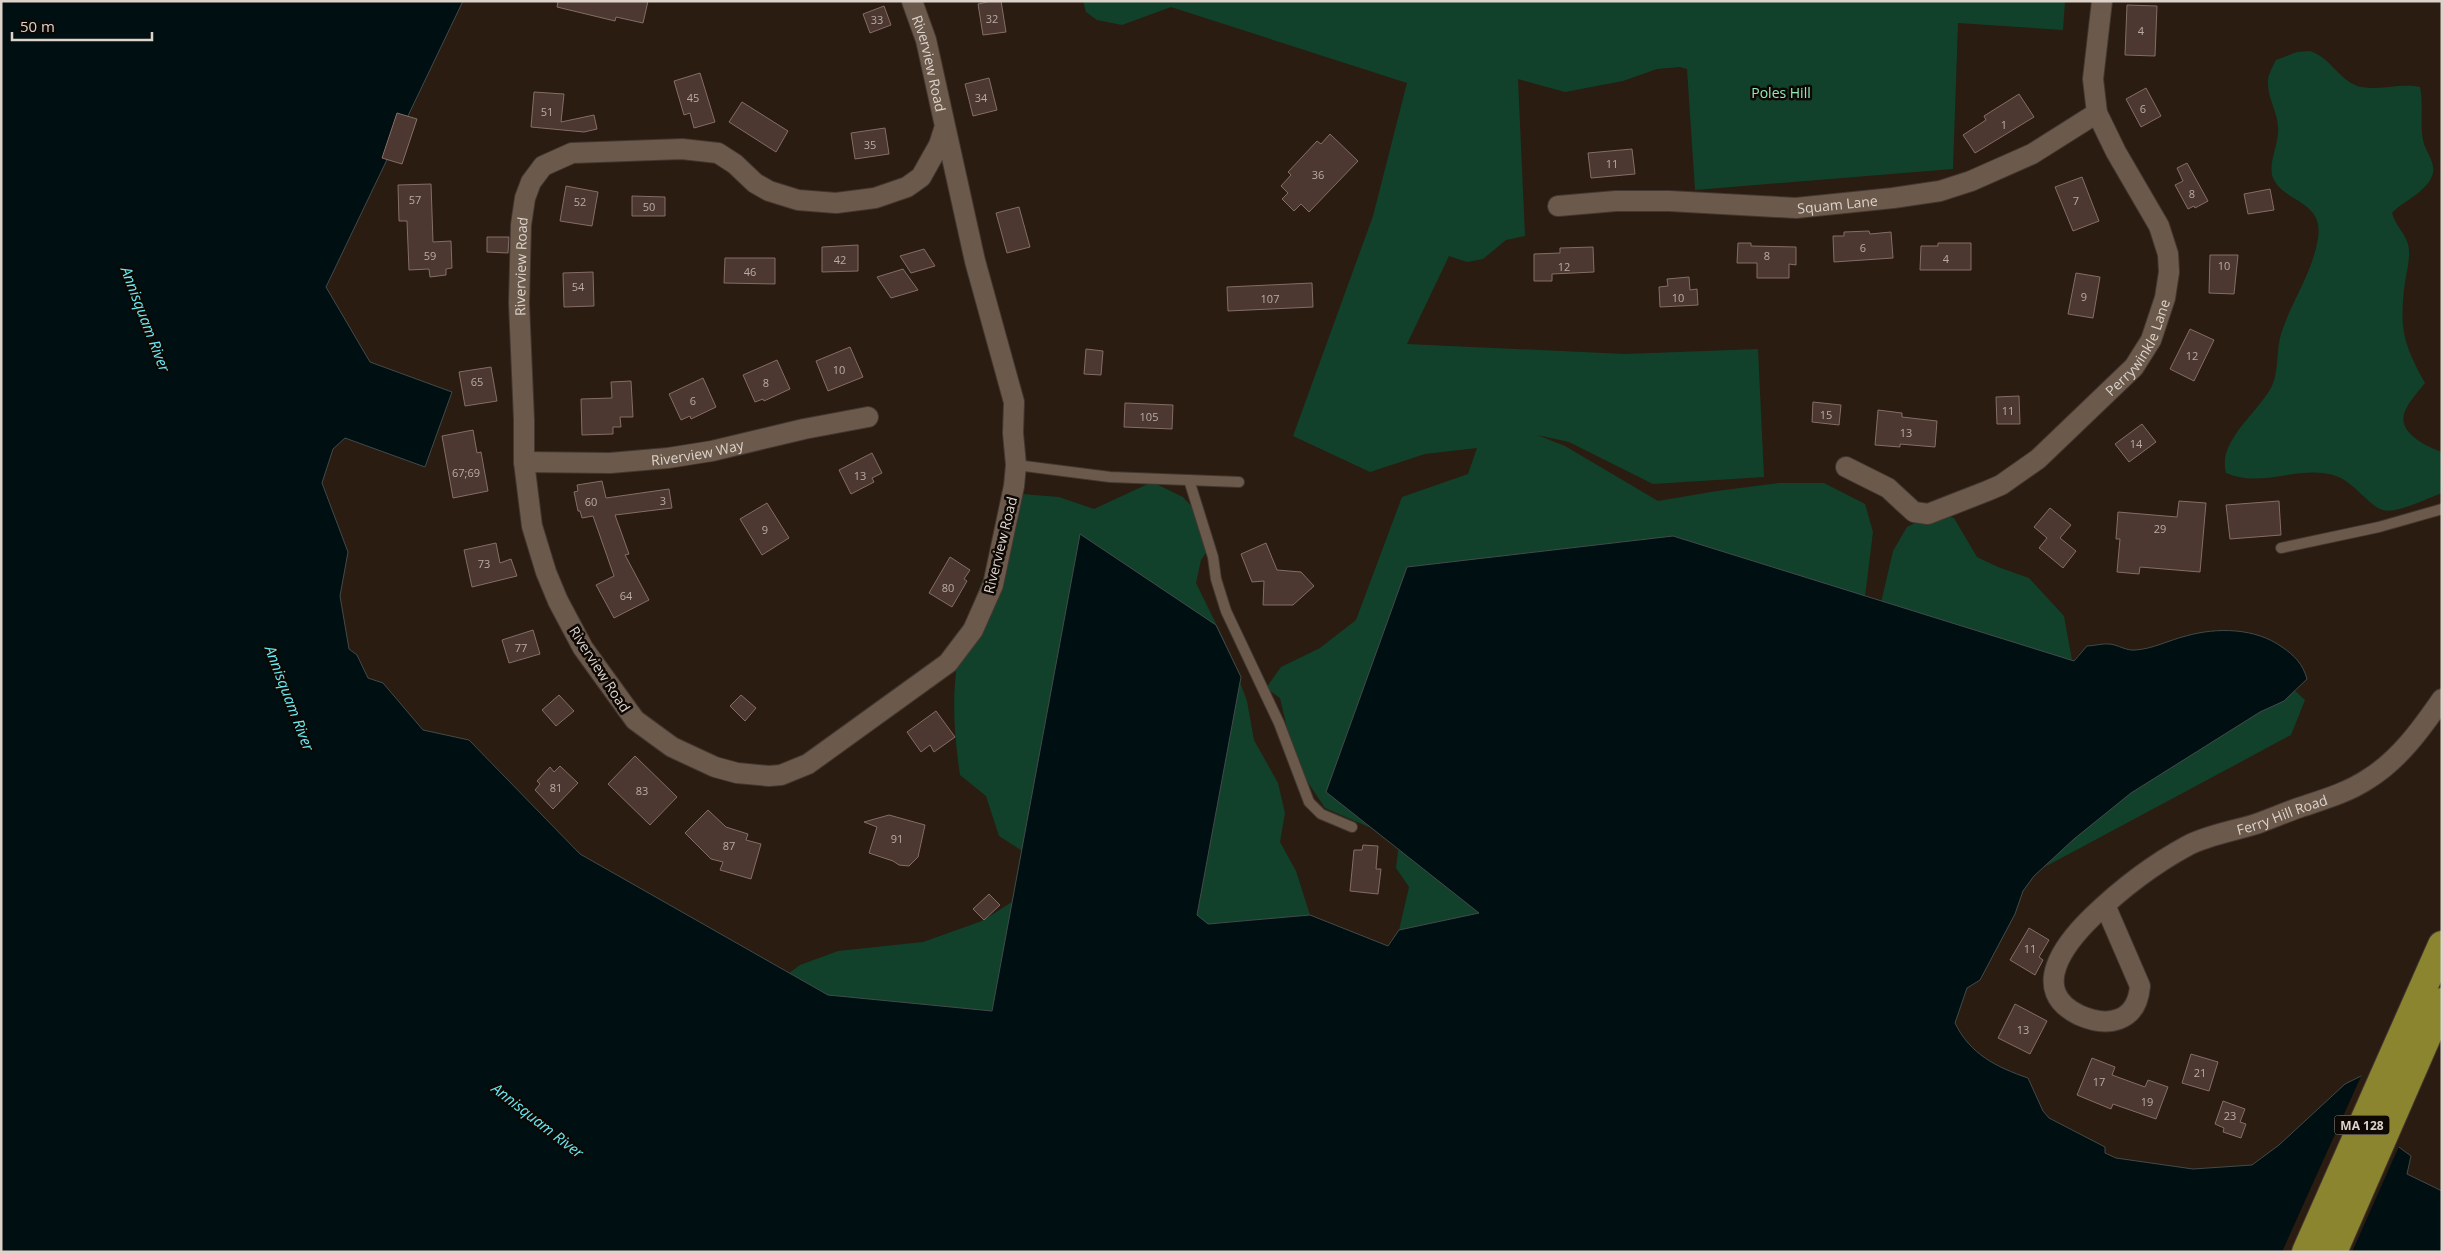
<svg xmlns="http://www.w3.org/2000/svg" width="2443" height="1253" font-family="'Open Sans',sans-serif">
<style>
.green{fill:#11412b}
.water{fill:#001012;stroke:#424a4a}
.pier{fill:#2a1c10}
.building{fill:#4c3831;stroke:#846d66}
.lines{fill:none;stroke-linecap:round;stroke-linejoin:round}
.service-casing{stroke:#433731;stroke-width:12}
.minor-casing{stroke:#433731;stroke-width:22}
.motorway-casing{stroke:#433731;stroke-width:30}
.service{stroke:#6b5a4c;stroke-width:10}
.minor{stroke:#6b5a4c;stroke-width:20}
.motorway{stroke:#8a852e;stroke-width:28}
.labels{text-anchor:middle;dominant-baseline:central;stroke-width:5;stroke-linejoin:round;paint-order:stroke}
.number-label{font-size:11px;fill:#b9aca4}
.shield{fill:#0e0804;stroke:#9f968f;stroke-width:1}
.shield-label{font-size:12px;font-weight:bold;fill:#ddd3cb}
.street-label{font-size:14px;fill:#ddd3cb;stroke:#0e0804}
.park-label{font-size:14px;fill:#8eeab9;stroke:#0e0804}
.water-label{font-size:15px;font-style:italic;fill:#69e9f2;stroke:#0e0804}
</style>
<rect width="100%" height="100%" fill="#2a1c10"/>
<g class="green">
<path d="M1083,1H2065L2063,30L1958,23L1953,169L1695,190L1687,69L1680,67L1657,69L1623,81L1565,92L1518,79L1525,236L1506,240L1483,259L1467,262L1449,256L1407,344L1625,354L1758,349L1764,477L1653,484L1569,442L1537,435L1565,446L1658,501L1717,491L1779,483H1824L1865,504L1873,532L1861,629L1880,607L1893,551L1907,527L1935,513L1954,518L1977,557L1998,567L2029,578L2064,616L2072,660L2065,665L2292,688L2305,700L2291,735L2028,876L1399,930L1409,887L1396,868L1399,844L1371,828L1325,808L1295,763L1280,698L1266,688L1281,667L1320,648L1356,620L1402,497L1468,474L1477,448L1425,454L1370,472L1293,436L1373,216L1407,83L1171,7L1122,25L1097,20L1086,12Z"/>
<path d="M2309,51C2329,56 2337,77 2355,85C2372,93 2400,82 2420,87C2424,105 2419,127 2424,144C2427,153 2435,163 2433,173C2428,192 2404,200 2392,213C2395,225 2405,233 2408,244C2411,256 2407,270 2405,282C2399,328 2403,343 2425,383C2419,391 2411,399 2406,409C2394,431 2425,446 2442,452V493C2428,498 2396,514 2383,510C2370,507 2354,482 2336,476C2300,464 2261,489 2226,473C2217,441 2258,413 2272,386C2279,370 2276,351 2281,334C2291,302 2313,272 2318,238C2324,200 2284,203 2273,178C2268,164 2277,148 2278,133C2280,115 2267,99 2268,81C2268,75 2273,66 2276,60L2297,52Z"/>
<path d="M1152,482L1183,497L1205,521L1212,544L1201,560L1196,583L1225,642L1247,701L1254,740L1278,783L1285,813L1280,842L1296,871L1310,915L1293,924L1006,999L976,1021L866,1029L784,977L800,965L838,951L923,942L982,921L1015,900L1041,863L999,836L986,796L960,775C955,741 952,707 956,672C963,610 997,551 1022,494L1059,497L1094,509Z"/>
</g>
<path class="water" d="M1,1H463L326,287L370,362L452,392L425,467L345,438L333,449L322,483L348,552L340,596L349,649L357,655L368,678L383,683L423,730L469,740L580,854L828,995L992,1011L1080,534L1216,625L1241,677L1197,915L1208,924L1310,915L1388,946L1399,930L1479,913L1326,792L1407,567L1673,536L2074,661L2087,646C2094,646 2103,643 2110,644C2118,645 2127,651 2135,650C2153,649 2169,640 2186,636C2217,627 2256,628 2282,647C2294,655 2303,664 2307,679L2284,701L2260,712L2131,793L2074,839L2034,876L2023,891L2015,914L1980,980L1967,988L1955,1023C1970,1054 1996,1067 2028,1078L2043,1111L2049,1118L2105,1147V1153L2116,1158L2193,1169L2252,1165L2279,1145L2345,1084L2363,1075L2346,1115L2357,1116L2411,1156L2407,1174L2442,1191V1252H1Z"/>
<path class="pier" d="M2363,1072L2365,1076L2349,1113L2358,1114L2400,1144L2352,1252H2282Z"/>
<g class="building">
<path d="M558,1H648L643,23L616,17L615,21L557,7Z"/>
<path d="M991,1H1001L1006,32L983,35L978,4Z"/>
<path d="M2127,5L2157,6L2155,56L2125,55Z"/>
<path d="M884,6L891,25L870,33L863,14Z"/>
<path d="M700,73L715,122L694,128L690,113L684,115L674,81Z"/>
<path d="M989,78L997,110L973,116L965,84Z"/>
<path d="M2146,88L2161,116L2141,127L2126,99Z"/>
<path d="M534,92L564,94L561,122L594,115L597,129L584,132L531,127Z"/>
<path d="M2019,94L2034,117L1975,153L1963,135L1986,120L1984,116Z"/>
<path d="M742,102L788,131L776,152L729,122Z"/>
<path d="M397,113L417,119L402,164L382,158Z"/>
<path d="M885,128L889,154L855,159L851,133Z"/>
<path d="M1330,134L1358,161L1309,212L1301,204L1294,211L1282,199L1288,193L1281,186L1291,175L1288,172L1317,141L1321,144Z"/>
<path d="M1632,149L1635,174L1591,178L1588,153Z"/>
<path d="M2187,163L2208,201L2195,208L2194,206L2188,209L2175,185L2183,181L2177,168Z"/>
<path d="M2082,177L2099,221L2073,231L2055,187Z"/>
<path d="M431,184L433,242L451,241L452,268L446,269V275L430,277L429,269L409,270L407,221H399L398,185Z"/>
<path d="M566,186L598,192L592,226L560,221Z"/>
<path d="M2270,189L2274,210L2248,214L2244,194Z"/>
<path d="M632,196L665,197V216H632Z"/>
<path d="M1019,207L1030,247L1007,253L996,213Z"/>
<path d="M1869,231L1870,234L1891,232L1893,258L1834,262L1833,236H1844V232Z"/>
<path d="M487,237H509L508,253L487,252Z"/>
<path d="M1738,243H1751V246L1796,247V265L1789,264V278H1757V263H1737Z"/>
<path d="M1938,243H1971V270H1920L1921,246H1938Z"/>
<path d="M858,245V271L822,272V247Z"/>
<path d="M1593,247L1594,272L1552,274V281H1534V254L1560,253V248Z"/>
<path d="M924,249L935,266L911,273L900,256Z"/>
<path d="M2210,255H2238L2234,294L2209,293Z"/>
<path d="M725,258H775V284L724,283Z"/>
<path d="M903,269L918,290L891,298L877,277Z"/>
<path d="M593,272L594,306L564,307L563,273Z"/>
<path d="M2076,273L2100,277L2093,318L2068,314Z"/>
<path d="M1689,277L1690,290L1697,289L1698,305L1660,307L1659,287L1668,286L1667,279Z"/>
<path d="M1312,283L1313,307L1228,311L1227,287Z"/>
<path d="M2190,329L2214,340L2194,381L2170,369Z"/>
<path d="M850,347L863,377L828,391L816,361Z"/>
<path d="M1086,349L1103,351L1101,375L1084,374Z"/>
<path d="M777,360L790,389L764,401L763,399L755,402L743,375Z"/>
<path d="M491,367L497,401L465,406L459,372Z"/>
<path d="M703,378L716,407L691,419L690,416L681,420L669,394Z"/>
<path d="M631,381L633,417H620L621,427H613V434L582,435L581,399L612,398L611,382Z"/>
<path d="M2019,396L2020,424H1997L1996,397Z"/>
<path d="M1813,402L1841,405L1839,425L1812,422Z"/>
<path d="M1125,403L1173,405L1172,429L1124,427Z"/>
<path d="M1878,410L1902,413V417L1937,421L1935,447L1900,444V447L1875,445Z"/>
<path d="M2142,424L2156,442L2129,462L2115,444Z"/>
<path d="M473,430L477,453L481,452L488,491L453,498L442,436Z"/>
<path d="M872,453L882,473L872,478L874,482L851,494L839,470Z"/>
<path d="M602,481L606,498L669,489L672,508L615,515L629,554L625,555L649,600L614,618L596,585L614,576L593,516L582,518L580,511H578L574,492L578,491L577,485Z"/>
<path d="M2179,501L2206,503L2200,572L2140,567L2139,574L2117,572L2120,539H2116L2118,512L2177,517Z"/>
<path d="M2279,501L2281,535L2230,539L2226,505Z"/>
<path d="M767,503L789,538L762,555L740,519Z"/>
<path d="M2050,508L2071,525L2060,538L2076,551L2063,568L2039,548L2047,538L2034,527Z"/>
<path d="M496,543L500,563L511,559L517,576L472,587L464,550Z"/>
<path d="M1266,543L1277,570L1301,572L1314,586L1293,605H1263L1264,581L1252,582L1241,554Z"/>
<path d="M950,557L970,570L964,579L967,581L952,607L929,593Z"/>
<path d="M533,630L540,654L509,663L502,640Z"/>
<path d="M559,695L574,711L556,726L542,710Z"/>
<path d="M741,695L756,708L745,721L730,706Z"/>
<path d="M936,711L955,737L934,752L930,745L921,752L907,732Z"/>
<path d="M635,756L677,797L650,825L608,784Z"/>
<path d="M560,766L578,783L553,809L535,790L540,784L537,781L550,767L554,772Z"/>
<path d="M708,810L726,827L748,834L746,840L761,844L751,879L720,870L723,862L711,859L685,833Z"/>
<path d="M889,815L925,825L918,857L909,866L899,865L893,861L869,853L877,827L864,822Z"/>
<path d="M1363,845L1378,846L1376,869H1381L1378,894L1350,891L1354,850H1362Z"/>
<path d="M989,894L1000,905L984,920L973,909Z"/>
<path d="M2029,928L2049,940L2039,957L2043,960L2035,975L2010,960Z"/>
<path d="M2015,1004L2047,1021L2030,1054L1998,1038Z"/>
<path d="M2191,1054L2218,1062L2209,1091L2182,1083Z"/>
<path d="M2092,1058L2115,1067L2112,1075L2145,1087L2148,1080L2168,1087L2156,1119L2113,1104L2111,1109L2077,1095Z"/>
<path d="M2223,1101L2245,1109L2240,1122L2246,1124L2241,1138L2223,1132L2224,1128L2215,1124Z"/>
</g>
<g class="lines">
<defs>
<g id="service">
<path d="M1016,465L1110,477L1239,482"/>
<path d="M1189,480L1213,557L1216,579L1226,611L1279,723L1309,802L1321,814L1352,827"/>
<path d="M2281,548L2379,527L2442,509"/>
</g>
<g id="minor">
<path id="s1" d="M912,1L926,40L975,261L1014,402L1013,433L1016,465L1014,486L993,585L973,630L948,663L808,764L781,775L769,776L737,773L715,767L672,747L635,720L583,648L558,601L546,572L532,526L524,462V420L519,303L521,225L525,198L531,182L543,166L572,153L682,149L718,153L735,164L755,183L769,191L798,200L836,203L875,198L907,187L921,177L939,145L945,126"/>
<path id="s2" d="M1558,206L1616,201H1669L1796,208L1893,198L1940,191L1971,181L2032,154L2097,113"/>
<path id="s3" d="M524,462L610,463L668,458L712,451L804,429L868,417"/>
<path id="s4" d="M1846,467L1888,488L1914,512L1928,514L1987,491L2001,485L2038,459L2134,367L2151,340L2165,298L2169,272L2168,254L2159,226L2116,152L2097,113L2093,79L2102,1"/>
<path id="s5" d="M2105,905L2140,986C2137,1022 2108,1028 2079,1015C2028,990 2065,943 2093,916C2122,888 2152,865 2187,846C2207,835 2234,831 2256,824C2270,819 2284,813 2298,808C2322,800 2347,793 2368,779C2399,760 2422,728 2442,699"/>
</g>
<g id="motorway">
<path d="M2306,1252L2442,945"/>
<path d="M2333,1252L2442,1002"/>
</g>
</defs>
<use href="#service" class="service-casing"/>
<use href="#minor" class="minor-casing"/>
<use href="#motorway" class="motorway-casing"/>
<use href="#service" class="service"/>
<use href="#minor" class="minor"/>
<use href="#motorway" class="motorway"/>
</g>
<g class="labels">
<g class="number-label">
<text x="992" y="18">32</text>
<text x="877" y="19">33</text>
<text x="2141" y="30">4</text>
<text x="693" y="97">45</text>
<text x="981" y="97">34</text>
<text x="2143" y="108">6</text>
<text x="547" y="111">51</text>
<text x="2004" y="124">1</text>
<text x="870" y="144">35</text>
<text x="1612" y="163">11</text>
<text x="1318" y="174">36</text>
<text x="2192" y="193">8</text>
<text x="415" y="199">57</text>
<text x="2076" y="200">7</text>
<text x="580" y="201">52</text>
<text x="649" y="206">50</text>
<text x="1863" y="247">6</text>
<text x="430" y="255">59</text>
<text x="1767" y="255">8</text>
<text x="1946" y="258">4</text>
<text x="840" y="259">42</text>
<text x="2224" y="265">10</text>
<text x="1564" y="266">12</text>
<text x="750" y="271">46</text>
<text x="578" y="286">54</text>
<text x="2084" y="296">9</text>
<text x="1678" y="297">10</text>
<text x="1270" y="298">107</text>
<text x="2192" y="355">12</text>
<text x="839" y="369">10</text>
<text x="477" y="381">65</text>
<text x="766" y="382">8</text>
<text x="693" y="400">6</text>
<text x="2008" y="410">11</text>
<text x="1826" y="414">15</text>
<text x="1149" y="416">105</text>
<text x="1906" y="432">13</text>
<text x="2136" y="443">14</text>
<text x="466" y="472">67;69</text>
<text x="860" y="475">13</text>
<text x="663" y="500">3</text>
<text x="591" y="501">60</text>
<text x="2160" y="528">29</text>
<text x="765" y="529">9</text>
<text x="484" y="563">73</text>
<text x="948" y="587">80</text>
<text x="626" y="595">64</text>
<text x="521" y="647">77</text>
<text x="556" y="787">81</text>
<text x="642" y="790">83</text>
<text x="897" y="838">91</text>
<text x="729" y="845">87</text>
<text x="2030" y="948">11</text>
<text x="2023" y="1029">13</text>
<text x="2200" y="1072">21</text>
<text x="2099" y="1081">17</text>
<text x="2147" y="1101">19</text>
<text x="2230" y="1115">23</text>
</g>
<rect class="shield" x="2334.5" y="1115.5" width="55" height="19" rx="4"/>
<g class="shield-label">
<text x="2362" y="1125">MA 128</text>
</g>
<g class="street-label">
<text stroke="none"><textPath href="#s1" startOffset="65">Riverview Road</textPath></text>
<text stroke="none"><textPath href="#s2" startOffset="280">Squam Lane</textPath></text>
<text stroke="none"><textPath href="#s1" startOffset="1534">Riverview Road</textPath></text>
<text stroke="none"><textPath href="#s4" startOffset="372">Perrywinkle Lane</textPath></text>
<text stroke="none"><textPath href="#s3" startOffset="174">Riverview Way</textPath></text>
<text transform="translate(1000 545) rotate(-76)">Riverview Road</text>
<text transform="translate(600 669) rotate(57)">Riverview Road</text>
<text stroke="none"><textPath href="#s5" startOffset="511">Ferry Hill Road</textPath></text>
</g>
<g class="park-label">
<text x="1781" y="92">Poles Hill</text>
</g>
<g class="water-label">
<text transform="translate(146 319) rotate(69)">Annisquam River</text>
<text transform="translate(290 698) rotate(69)">Annisquam River</text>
<text transform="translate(538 1120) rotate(38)">Annisquam River</text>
</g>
</g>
<rect width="2443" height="1253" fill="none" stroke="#ddd3cb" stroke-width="5"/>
<path d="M12 32v8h140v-8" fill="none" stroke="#ddd3cb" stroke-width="2.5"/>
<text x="20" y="32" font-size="15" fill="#ddd3cb" stroke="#0e0804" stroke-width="4" paint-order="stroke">50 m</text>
</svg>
